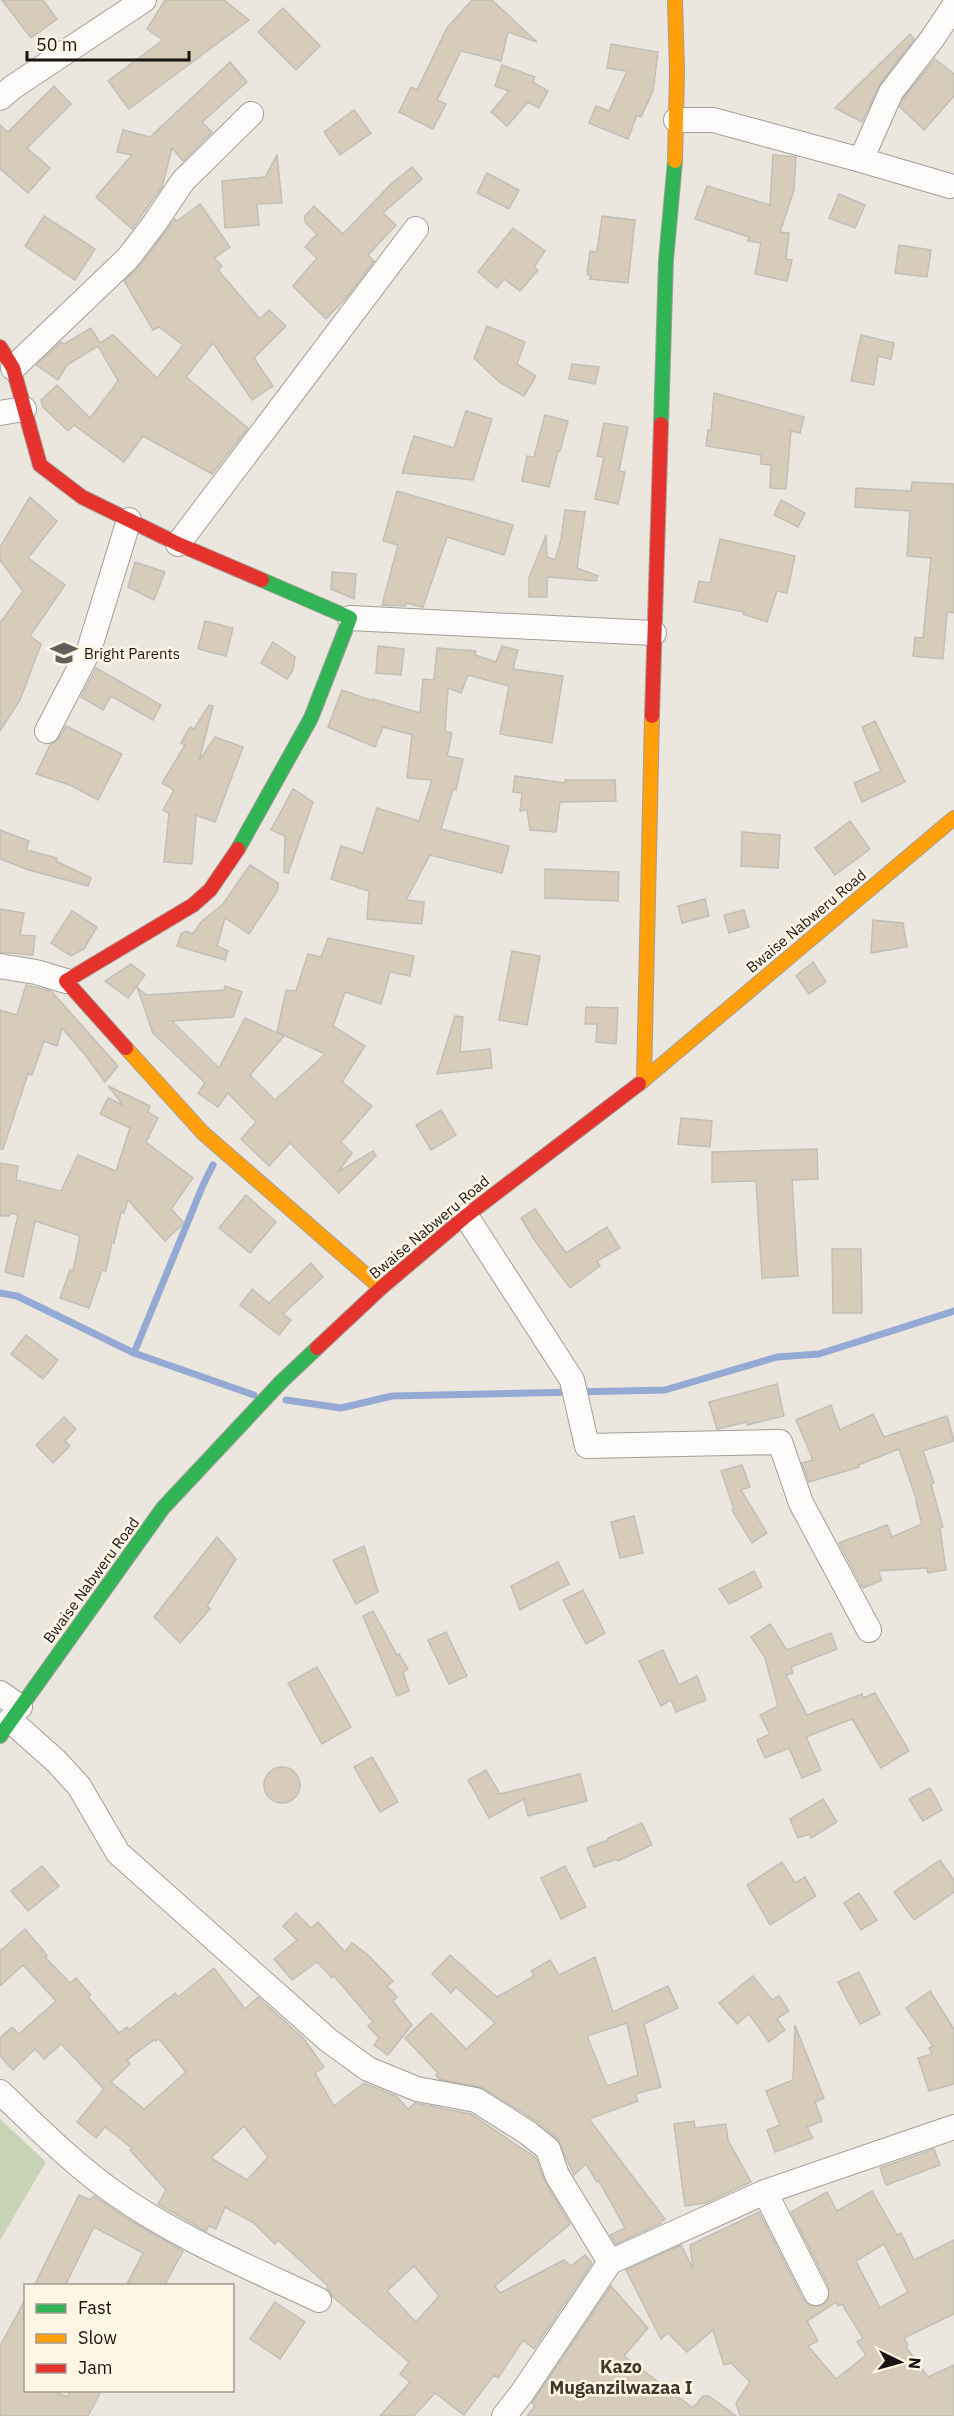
<svg xmlns="http://www.w3.org/2000/svg" width="954" height="2416" font-family="'IBM Plex Sans',sans-serif">
<style>
.green{fill:#c8d2b4}
.lines{fill:none;stroke-linecap:round;stroke-linejoin:round}
.stream{stroke:#94a9d4;stroke-width:7}
.building{fill:#d7ccba;stroke:#c2beb7;stroke-width:1.5;fill-rule:evenodd}
.street-casing{stroke:#a29e97;stroke-width:26}
.fast-casing{stroke:#a29e97;stroke-width:16}
.slow-casing{stroke:#a29e97;stroke-width:16}
.jam-casing{stroke:#a29e97;stroke-width:16}
.street{stroke:#fcfbfa;stroke-width:24}
.fast{stroke:#30b455;stroke-width:14}
.slow{stroke:#ff9f0a;stroke-width:14}
.jam{stroke:#e5322d;stroke-width:14}
.labels{text-anchor:middle;dominant-baseline:central;stroke-width:5;stroke-linejoin:round;paint-order:stroke}
.poi-label{font-size:15px;fill:#181510;stroke:#fff5e5;text-anchor:start}
.street-label{font-size:15px;fill:#181510;stroke:#fff5e5}
.quarter-label{font-size:18px;font-weight:bold;fill:#3d3629;stroke:#fff5e5}
</style>
<rect width="100%" height="100%" fill="#ece7de"/>
<path class="green" d="M0,2119L46,2162L0,2240Z"/>
<g class="lines">
<g class="stream">
<path d="M0,1293L17,1296L134,1353L254,1395"/>
<path d="M134,1353L203,1185L213,1165"/>
<path d="M286,1400L341,1408L392,1396L665,1390L777,1357L819,1354L954,1311"/>
</g>
</g>
<g class="building">
<path d="M2,0H43L57,19L31,38Z"/>
<path d="M165,0H224L249,20L129,109L108,81L163,40L147,29Z"/>
<path d="M472,0H492L537,42L508,32L501,61L461,51L437,100L446,104L433,129L399,112L411,87L417,90L447,28Z"/>
<path d="M283,8L320,46L296,70L258,32Z"/>
<path d="M910,34L914,39L880,84L862,122L835,108Z"/>
<path d="M611,44L658,52L653,91L641,117L637,115L628,139L589,123L596,106L609,111L627,71L607,68Z"/>
<path d="M935,59L954,74V96L924,130L900,107L903,99Z"/>
<path d="M230,62L247,82L202,122L212,132L183,161L172,148L162,187L132,229L96,197L132,155L117,152L123,130L150,137Z"/>
<path d="M502,65L535,77L533,82L548,91L539,108L528,102L507,126L491,112L509,91L495,86Z"/>
<path d="M54,86L71,104L27,148L50,168L28,193L0,169V125L8,132Z"/>
<path d="M354,110L371,133L340,155L324,132Z"/>
<path d="M277,155L282,203L257,204L259,225L225,228L222,181L265,177Z"/>
<path d="M773,155L796,157L794,190L780,232L789,233L786,259L792,260L787,281L755,274L761,243L748,241L749,237L695,219L707,186L770,205Z"/>
<path d="M412,167L422,179L383,213L396,225L368,255L374,261L346,298L326,319L293,286L317,258L305,247L317,234L305,222V216L314,206L343,234L390,185Z"/>
<path d="M487,173L519,190L509,209L477,193Z"/>
<path d="M839,194L865,205L855,228L829,218Z"/>
<path d="M200,204L230,247L214,258L222,266L218,270L260,319L269,310L286,326L254,358L273,386L252,400L213,343L186,377L248,428L212,474L143,436L124,462L74,425L68,431L43,407L41,400L57,385L90,418L118,381L98,346L67,365L58,380L36,365L61,342L64,344L91,328L100,343L113,335L157,378L183,345L159,327L153,330L124,281L139,267L175,219L177,221Z"/>
<path d="M44,216L95,249L75,280L25,246Z"/>
<path d="M602,216L635,220L628,283L590,279L591,276L587,274L590,251L597,252Z"/>
<path d="M513,228L545,251L534,267L538,270L520,291L504,279L497,288L478,272Z"/>
<path d="M899,245L931,250L927,277L895,273Z"/>
<path d="M487,326L525,342L517,364L536,376L524,396L499,382L474,358Z"/>
<path d="M861,335L894,343L891,359L878,356L874,385L851,381Z"/>
<path d="M572,364L599,367L595,384L569,379Z"/>
<path d="M714,393L804,417L800,433L791,431L786,489L770,488L771,465L761,464V455L706,446L708,430H711Z"/>
<path d="M466,411L492,419L473,480L402,473L414,436L454,448Z"/>
<path d="M545,415L568,421L560,451H558L549,487L522,481L527,456L534,457Z"/>
<path d="M604,423L628,427L619,471L625,472L618,504L595,499L604,457L597,456Z"/>
<path d="M912,482L954,484V613L947,612L943,659L913,656L915,637L923,638L931,558L907,556L910,511L855,507L856,488L911,491Z"/>
<path d="M397,491L513,525L504,555L447,537L423,607L406,603L405,606L382,605L398,545L383,541Z"/>
<path d="M30,497L57,521L28,558L65,585L30,636L41,644L20,700L0,731V623L23,591L0,560V547Z"/>
<path d="M781,500L805,513L798,527L774,515Z"/>
<path d="M565,510L585,512L577,568L598,576L596,581L547,577V597H529V578L546,535L547,557L555,560L561,540Z"/>
<path d="M720,539L795,556L787,593L777,591L767,622L743,614L744,612L694,602L699,581L710,583Z"/>
<path d="M135,562L165,572L154,600L128,587Z"/>
<path d="M332,572L356,574L354,599L331,589Z"/>
<path d="M205,621L233,628L226,656L198,649Z"/>
<path d="M273,642L295,657L293,670L287,679L261,663Z"/>
<path d="M378,646L404,649L401,675L376,673Z"/>
<path d="M502,646L518,650L513,669L563,676L552,743L500,734L509,686L468,675L461,693L448,688L445,731L452,733L447,756L463,759L456,790L453,789L441,829L509,846L502,873L430,855L406,900L424,902L422,924L367,919L369,891L331,879L341,846L363,853L377,808L419,821L432,780L407,778L412,735L383,727L375,747L328,727L342,690L373,701V699L420,713L423,679L434,680L437,648L476,651L475,655L496,662Z"/>
<path d="M96,668L161,705L153,720L111,696L103,710L81,697Z"/>
<path d="M209,705L213,706L199,761L215,737L243,747L215,822L196,815L192,864L164,862L169,813L163,810L174,790L162,783L185,745L181,743L190,727L194,729Z"/>
<path d="M875,721L905,782L862,802L854,783L881,771L862,727Z"/>
<path d="M66,726L122,754L98,800L70,785L36,774L50,745L59,738Z"/>
<path d="M515,776L565,783V780H615L616,801L560,802L556,832L530,830L527,810L520,811L522,793L513,792Z"/>
<path d="M293,789L313,802L288,873L284,872L285,836L271,830Z"/>
<path d="M850,821L870,849L835,875L815,848Z"/>
<path d="M0,830L29,841L26,850L57,858L56,861L91,878L88,886L29,870L0,859Z"/>
<path d="M742,832L780,835L778,868L741,866Z"/>
<path d="M250,865L278,883V890L249,934L225,918L217,946L228,951L225,960L177,946L181,934L186,931L193,934L201,922L223,904Z"/>
<path d="M545,869L619,872L618,901L545,898Z"/>
<path d="M705,899L709,916L682,923L678,906Z"/>
<path d="M0,909L24,913L20,935L35,936L33,955L0,952Z"/>
<path d="M744,910L749,927L729,933L724,915Z"/>
<path d="M72,911L97,927L84,949L71,956L51,943Z"/>
<path d="M873,920L903,923L907,947L871,953Z"/>
<path d="M328,938L414,956L410,976L390,972L381,1004L345,992L333,1026L365,1046L342,1082L372,1106L341,1142L352,1153L338,1172L373,1151L376,1156L339,1193L290,1143L269,1166L241,1139L256,1122L228,1093L218,1107L198,1093L205,1083L153,1033L137,987L146,995L224,990L225,986L242,992L233,1017L172,1021L219,1068L245,1018L284,1036L250,1075L275,1100L325,1054L277,1032L286,990L296,991L308,954L321,957Z"/>
<path d="M512,951L540,956L527,1025L499,1020Z"/>
<path d="M813,962L826,982L809,994L796,976Z"/>
<path d="M131,964L145,975L128,998L105,981Z"/>
<path d="M26,985L51,991L118,1066L105,1082L86,1056L62,1028L57,1046L44,1041L32,1075L28,1074L3,1149H0V1010L17,1015Z"/>
<path d="M586,1007L618,1008L616,1044L596,1042L597,1024H585Z"/>
<path d="M455,1016L463,1017L460,1052L490,1049L492,1068L437,1074Z"/>
<path d="M108,1086L150,1106L148,1112L158,1118L146,1142L193,1178L171,1209L184,1223L165,1241L128,1200L124,1213L121,1212L114,1243L112,1242L106,1271L102,1270L89,1308L60,1298L70,1270L73,1271L80,1236L35,1221L23,1277L5,1272L18,1215L10,1213L9,1216H0V1163L18,1166L16,1180L61,1191L78,1155L116,1171L130,1128L100,1114L108,1098L123,1105Z"/>
<path d="M441,1110L456,1135L431,1150L416,1125Z"/>
<path d="M681,1118L712,1121L710,1147L678,1144Z"/>
<path d="M817,1149L818,1179L792,1180L798,1276L762,1278L756,1181L712,1182V1152Z"/>
<path d="M246,1195L276,1222L250,1253L219,1228Z"/>
<path d="M535,1209L566,1253L607,1227L620,1248L597,1261L600,1266L570,1288L535,1241L521,1218Z"/>
<path d="M832,1249H861L862,1313H833Z"/>
<path d="M311,1263L323,1277L283,1314L291,1320L279,1335L240,1305L252,1289L269,1303Z"/>
<path d="M26,1335L58,1360L43,1379L11,1354Z"/>
<path d="M777,1384L784,1416L747,1425L746,1422L717,1429L709,1402Z"/>
<path d="M831,1405L840,1430L873,1414L884,1437L947,1416L954,1441L923,1451L934,1483L931,1484L943,1527L940,1528L946,1570L928,1573L927,1568L878,1571L882,1580L863,1588L839,1543L887,1525L892,1537L922,1524L916,1502L917,1501L899,1449L858,1465L859,1467L809,1482L802,1463L813,1460L796,1420Z"/>
<path d="M64,1417L76,1429L65,1441L70,1446L53,1463L36,1445Z"/>
<path d="M742,1465L750,1487L741,1490L767,1533L752,1543L732,1510L734,1509L721,1471Z"/>
<path d="M634,1516L643,1553L620,1558L611,1522Z"/>
<path d="M217,1537L236,1559L207,1606L210,1609L180,1643L154,1617Z"/>
<path d="M364,1546L378,1592L356,1604L333,1560Z"/>
<path d="M558,1562L569,1584L520,1610L511,1586Z"/>
<path d="M754,1571L762,1587L729,1604L719,1589Z"/>
<path d="M583,1590L605,1633L586,1644L563,1600Z"/>
<path d="M373,1611L397,1655L399,1654L408,1669L403,1672L409,1691L397,1696L363,1616Z"/>
<path d="M770,1624L787,1650L831,1633L837,1649L791,1667L793,1673L786,1675L807,1715L862,1694L863,1698L875,1693L909,1751L881,1768L852,1719L806,1737L821,1770L802,1778L789,1748L765,1758L757,1740L770,1734L760,1715L778,1706L765,1658L751,1637Z"/>
<path d="M446,1632L467,1676L449,1684L428,1640Z"/>
<path d="M663,1650L679,1685L697,1676L706,1700L676,1712L671,1700L661,1706L639,1661Z"/>
<path d="M317,1667L351,1727L322,1744L288,1683Z"/>
<path d="M372,1757L398,1802L380,1812L354,1767Z"/>
<circle cx="282" cy="1785" r="18"/>
<path d="M486,1770L500,1794L580,1774L587,1801L528,1816L524,1799L489,1818L468,1780Z"/>
<path d="M930,1788L942,1810L923,1821L909,1799Z"/>
<path d="M823,1799L837,1822L811,1838L809,1834L798,1838L790,1819Z"/>
<path d="M642,1823L652,1845L618,1861L617,1859L594,1867L587,1848L608,1840V1838Z"/>
<path d="M940,1860L954,1880V1892L914,1920L894,1892Z"/>
<path d="M782,1862L795,1883L805,1877L816,1896L770,1925L747,1885Z"/>
<path d="M42,1866L59,1886L28,1911L11,1891Z"/>
<path d="M565,1866L586,1907L561,1919L541,1878Z"/>
<path d="M859,1893L877,1920L861,1930L844,1903Z"/>
<path d="M296,1913L311,1928L318,1922L345,1952L352,1943L367,1954L393,1981L387,1986L397,1997L393,2001L412,2025L388,2055L374,2045L379,2038L368,2026L373,2022L334,1976L332,1978L317,1962L292,1980L274,1959L297,1940L283,1926Z"/>
<path d="M25,1929L42,1949L47,1956L45,1957L70,1983L76,1978L91,1995L88,1997L119,2033L127,2027L129,2030L175,1993L178,1997L214,1968L245,2009L258,1997L304,2039L324,2067L315,2073L334,2106L364,2083L396,2096L408,2109L415,2103L471,2114L536,2158L545,2182L570,2224L495,2286L500,2293L564,2260L571,2266L585,2255L592,2263L534,2349L523,2340L498,2378L494,2375L464,2415L435,2393L414,2416H380L410,2382L400,2374L409,2362L332,2296L327,2288L328,2286L278,2240L275,2244L254,2223L225,2207L216,2229L209,2226L206,2231L158,2204L166,2190L130,2150L132,2148L105,2127L96,2138L77,2122L104,2089L61,2044L44,2059L35,2049L13,2070L0,2056V2038L12,2027L19,2034L56,2001L23,1965L0,1986V1951ZM155,2039L156,2041L159,2039L186,2072L144,2109L111,2082L130,2064L127,2060ZM244,2126L268,2157L247,2180L211,2158ZM414,2266L439,2296L416,2322L387,2291Z"/>
<path d="M450,1955L497,1997L534,1976L531,1971L550,1960L559,1975L595,1957L613,2012L668,1986L678,2008L644,2024L661,2087L635,2094L638,2101L589,2119L665,2219L660,2222L661,2223L616,2244L610,2235L625,2228L599,2181L597,2182L586,2164L574,2175L557,2138L536,2121L483,2088L439,2079L436,2075L438,2073L405,2038L431,2013L466,2049L495,2023L456,1987L451,1993L432,1974ZM627,2023L638,2075L607,2086L587,2036Z"/>
<path d="M859,1972L880,2014L860,2024L838,1982Z"/>
<path d="M753,1976L772,2000L779,1996L789,2011L777,2019L785,2030L769,2042L749,2014L737,2024L719,2003Z"/>
<path d="M930,1991L954,2029V2084L929,2091L918,2058L932,2054L929,2048L933,2046L906,2008Z"/>
<path d="M795,2025L824,2098L815,2102L822,2121L807,2127L813,2138L775,2152L767,2130L780,2125L766,2091L793,2080Z"/>
<path d="M694,2121L695,2128L726,2124L728,2140L751,2182L706,2203L685,2206L674,2124Z"/>
<path d="M934,2149L940,2165L886,2185L880,2168Z"/>
<path d="M872,2191L897,2235L901,2233L914,2260L954,2240V2314L904,2338L908,2345L906,2347L928,2377L954,2365V2416H740L736,2403L750,2382L731,2363L724,2365L713,2330L687,2352L668,2333L661,2339L626,2270L681,2245L693,2269L690,2245L759,2212L803,2299L809,2305L822,2306L828,2300L829,2287L791,2212L827,2192L837,2211ZM884,2244L908,2292L880,2308L856,2261ZM836,2302L838,2306L842,2304L863,2338L857,2342L866,2355L836,2379L808,2346L818,2341L807,2321Z"/>
<path d="M79,2195L90,2200L94,2196L129,2220L183,2251L164,2286H126L143,2253L94,2227L65,2286H34Z"/>
<path d="M611,2286L648,2328L624,2356L693,2408L703,2396H709L736,2416H527L535,2406L532,2403Z"/>
<path d="M26,2298V2391H54L67,2397L70,2391H101L88,2416H0V2346Z"/>
<path d="M275,2302L305,2322L280,2359L250,2339Z"/>
</g>
<g class="lines">
<defs>
<g id="street">
<path d="M0,98L13,87L144,0"/>
<path d="M676,120H713L861,160L891,92L932,39L954,6"/>
<path d="M861,160L950,186"/>
<path d="M13,368L128,258L154,224L183,181L251,114"/>
<path d="M0,413L24,409"/>
<path d="M178,544L416,229"/>
<path d="M350,618L654,633"/>
<path d="M47,731L89,650L129,520"/>
<path d="M0,966L36,972L66,981"/>
<path d="M466,1216L572,1380L587,1446L780,1442L801,1503L869,1630"/>
<path d="M0,1693L20,1707"/>
<path d="M10,1720L56,1761L79,1786L118,1853L328,2040L368,2069L417,2089L476,2100L528,2133L548,2149L557,2175L610,2262"/>
<path d="M0,2092C36,2126 72,2163 113,2192C176,2237 249,2267 319,2300"/>
<path d="M765,2192L816,2293"/>
<path d="M610,2262L765,2192L954,2127"/>
<path d="M504,2416L522,2393L610,2262"/>
</g>
<g id="fast">
<path d="M661,424L666,260L675,161"/>
<path d="M238,849L311,718L350,618L262,580"/>
<path d="M0,1736L163,1508L281,1382L317,1348"/>
</g>
<g id="slow">
<path d="M675,0L677,71L675,161"/>
<path d="M126,1048L203,1133L381,1288"/>
<path d="M644,1080L652,716"/>
<path d="M639,1084L954,818"/>
</g>
<g id="jam">
<path d="M0,347L13,368L40,465L82,497L178,544L262,580"/>
<path d="M652,716L661,424"/>
<path d="M126,1048L66,981L193,905L210,890L238,849"/>
<path d="M317,1348L381,1288L466,1216L639,1084"/>
</g>
</defs>
<use href="#street" class="street-casing"/>
<use href="#fast" class="fast-casing"/>
<use href="#slow" class="slow-casing"/>
<use href="#jam" class="jam-casing"/>
<use href="#street" class="street"/>
<use href="#fast" class="fast"/>
<use href="#slow" class="slow"/>
<use href="#jam" class="jam"/>
</g>
<defs>
<symbol id="school-bare" viewBox="-9 -9 18 18"><path d="M0-5L7-2L0 1L-7-2ZM-4 1L0 2.5L4 1V4Q0 6-4 4Z" fill="#625e58" stroke="#fff5e5" stroke-width="2.5" paint-order="stroke"/></symbol>
</defs>
<g fill-rule="evenodd">
<use href="#school-bare" x="45" y="634" width="38" height="38"/>
</g>
<g class="labels">
<g class="poi-label">
<text x="84" y="653">Bright Parents</text>
</g>
<g class="street-label">
<text transform="translate(806 921) rotate(-40)">Bwaise Nabweru Road</text>
<text transform="translate(429 1227) rotate(-40)">Bwaise Nabweru Road</text>
<text transform="translate(91 1580) rotate(-54)">Bwaise Nabweru Road</text>
</g>
<g class="quarter-label">
<text x="621" y="2366">Kazo<tspan x="621" dy="21">Muganzilwazaa I</tspan></text>
</g>
</g>
<rect x="24" y="2284" width="210" height="108" fill="#fff5e5" stroke="#a39b90" stroke-width="1.5"/>
<rect x="36" y="2304" width="30" height="9" fill="#30b455" stroke="#a39b90" stroke-width="1.5"/>
<text x="78" y="2314" font-size="18" fill="#181510">Fast</text>
<rect x="36" y="2334" width="30" height="9" fill="#ff9f0a" stroke="#a39b90" stroke-width="1.5"/>
<text x="78" y="2344" font-size="18" fill="#181510">Slow</text>
<rect x="36" y="2364" width="30" height="9" fill="#e5322d" stroke="#a39b90" stroke-width="1.5"/>
<text x="78" y="2374" font-size="18" fill="#181510">Jam</text>
<g transform="translate(900 2362) rotate(95)" stroke="#fff5e5" stroke-width="4.5" paint-order="stroke">
<path d="M0-4.5L10 22L0 15L-10 22Z" fill="#181510"/>
<text y="-9" font-size="16" font-weight="bold" text-anchor="middle" fill="#181510">N</text>
</g>
<path d="M27 51v9h162v-9" fill="none" stroke="#181510" stroke-width="3"/>
<text x="36" y="51" font-size="18" fill="#181510" stroke="#fff5e5" stroke-width="4.5" paint-order="stroke">50 m</text>
</svg>
